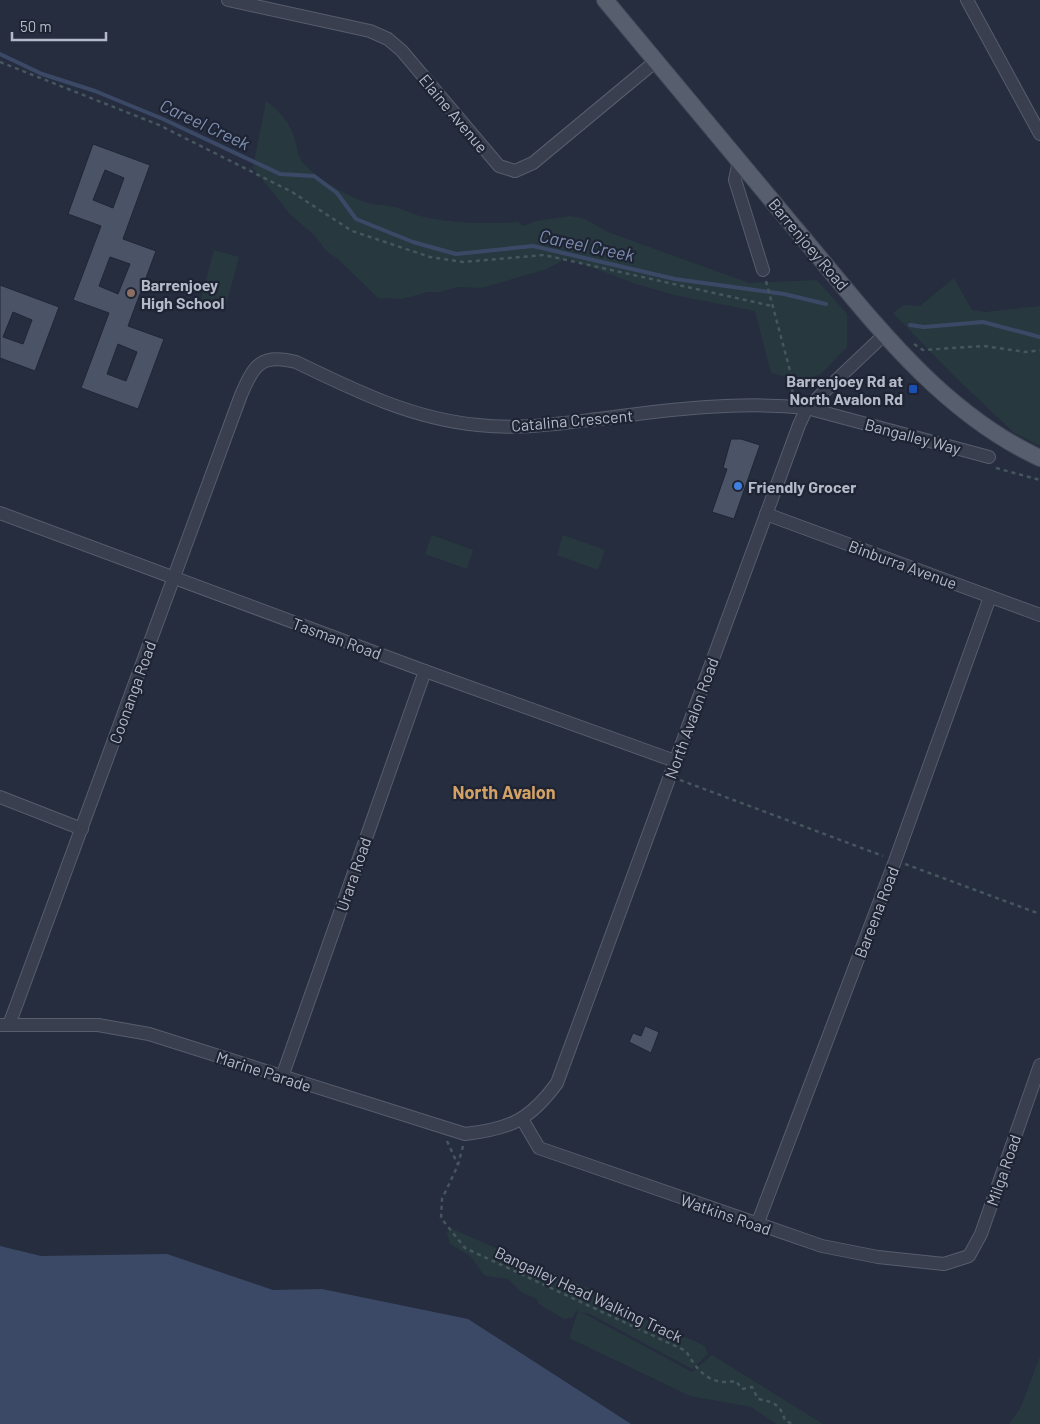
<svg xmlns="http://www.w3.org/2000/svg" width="1040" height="1424" font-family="Barlow,sans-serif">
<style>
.green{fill:#27393f}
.water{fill:#3b4967}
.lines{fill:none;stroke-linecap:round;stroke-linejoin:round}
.stream{stroke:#3b4967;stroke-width:4}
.building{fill:#4b5367;stroke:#202635;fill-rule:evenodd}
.minor-casing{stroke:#575d6c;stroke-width:14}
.major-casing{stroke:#424857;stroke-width:18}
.path{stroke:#45565c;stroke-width:2.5;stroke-dasharray:4 4;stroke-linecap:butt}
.minor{stroke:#393f4e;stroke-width:12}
.major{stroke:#575e6e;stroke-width:16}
.education-dot{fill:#8d6e63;stroke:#1e2433;stroke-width:2}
.transit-dot{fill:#1a4fb4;stroke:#1e2433;stroke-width:2}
.shop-dot{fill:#3f7fe0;stroke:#1e2433;stroke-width:2}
.labels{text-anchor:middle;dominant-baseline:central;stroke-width:4.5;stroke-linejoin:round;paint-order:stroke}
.street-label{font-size:16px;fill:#b5bac9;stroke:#1e2433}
.poi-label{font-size:16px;font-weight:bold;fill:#b5bac9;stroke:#1e2433;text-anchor:start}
.water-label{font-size:18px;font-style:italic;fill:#7d8eb0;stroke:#1e2433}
.neighbourhood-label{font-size:18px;font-weight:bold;fill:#d2a166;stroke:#1e2433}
</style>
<rect width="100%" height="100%" fill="#252d3e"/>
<g class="green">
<path d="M266,101C279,111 291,123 295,140C298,150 297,156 304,164C320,180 344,195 365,202C374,205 385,205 395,207C404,209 411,214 420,216C452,224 486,224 518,222L523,226L536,221L571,216L585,219L608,232L749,283L817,280L847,314V347L821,374L802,381L771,373L755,311L674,295L636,284L567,258L547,269L481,288L458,287L439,292H428L402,299L378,298L338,259L326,251L315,236L290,214L253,168Z"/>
<path d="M214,250L239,257L225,309L200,302Z"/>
<path d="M954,278L972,310L985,312L1040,306V446L1013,432L951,373L893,313L904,305L920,306Z"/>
<path d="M432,535L473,550L467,569L425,554Z"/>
<path d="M563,535L605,550L598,570L557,555Z"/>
<path d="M450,1228L604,1295L602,1300L705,1346L708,1354L692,1369L590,1314L581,1312L692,1372L712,1355L823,1424H776L751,1407L690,1396L569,1338L578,1311H576L573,1317L564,1319L539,1304L537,1299L521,1292L508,1279L485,1276L470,1256L450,1244L447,1233Z"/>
<path d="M1040,1356V1424H1009L1021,1407Z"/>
</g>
<path class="water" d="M0,1246L41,1256L167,1254L273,1290L322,1289L468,1319L631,1424H0Z"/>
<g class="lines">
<g class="stream">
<path d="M0,54L42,74L95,91L163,119L280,174L314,176L337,193L356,219L413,242L456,254L533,246L675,279L784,294L826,304"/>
<path d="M910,325L924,327L983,322L1040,337"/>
</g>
</g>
<g class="building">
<path d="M93,144L150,165L123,239L156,251L128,326L164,339L138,409L81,388L109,313L73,300L101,226L68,214ZM105,170L124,178L113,208L93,200ZM110,257L130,264L118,294L99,286ZM118,344L137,352L126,381L107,374Z"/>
<path d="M0,285L59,307L35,371L0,358ZM13,312L32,320L23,344L3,337Z"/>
<path d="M731,439H741L760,445L734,519L712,512L727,469L723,468Z"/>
<path d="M645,1026L659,1032L651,1053L629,1042L633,1033L641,1036Z"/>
</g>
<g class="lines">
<defs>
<g id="minor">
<path d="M228,0L370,31L388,39L402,51L499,166L515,171L533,163L656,61"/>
<path d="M967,0L1040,134"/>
<path d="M739,161L735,180L763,270"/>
<path d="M0,513L425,671L675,761"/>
<path d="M766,514L1040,615"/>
<path d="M0,797L82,829"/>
<path d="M0,1025H98L149,1034L465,1134C510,1129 530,1120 557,1083L799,425L807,408L885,334"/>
<path d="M9,1025L241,395C254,365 261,353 296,362C354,390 412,419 478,425C521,430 563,423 606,418C672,409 741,401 807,408L989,457"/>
<path d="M282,1077L425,671"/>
<path d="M522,1119L539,1148L822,1246L878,1257L944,1264L969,1256L981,1234L1040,1065"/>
<path d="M757,1225L895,861L990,597"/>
</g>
<path id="major" d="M605,0C668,75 731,151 794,227C866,312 936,410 1040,458"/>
</defs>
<use href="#minor" class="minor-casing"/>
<use href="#major" class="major-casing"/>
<g class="path">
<path d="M0,62L159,125L292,192L352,231L430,257L463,262L544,255L772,306"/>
<path d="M766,281L793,382L792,395"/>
<path d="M914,344L923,350L984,346L1026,352L1040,350"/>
<path d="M996,468L1040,480"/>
<path d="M680,780L883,856"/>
<path d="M905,864L1040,914"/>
<path d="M447,1141L458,1165"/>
<path d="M463,1146L458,1165L442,1199L441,1218L465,1248L686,1351C698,1372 710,1386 736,1381L742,1389L752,1387L758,1399C773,1402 781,1404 785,1421L794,1424"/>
</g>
<use href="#minor" class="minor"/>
<use href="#major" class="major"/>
</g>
<circle class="education-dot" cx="131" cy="293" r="5"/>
<rect class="transit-dot" x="908" y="384" width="10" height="10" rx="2.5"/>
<circle class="shop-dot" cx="738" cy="486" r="5"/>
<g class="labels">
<g class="street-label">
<text transform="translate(454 113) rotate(50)">Elaine Avenue</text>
<text transform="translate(809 244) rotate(50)">Barrenjoey Road</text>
<text transform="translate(572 420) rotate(-5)">Catalina Crescent</text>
<text transform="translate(913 436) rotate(15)">Bangalley Way</text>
<text transform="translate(903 564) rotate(20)">Binburra Avenue</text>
<text transform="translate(337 638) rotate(20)">Tasman Road</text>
<text transform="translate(132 692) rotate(-70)">Coonanga Road</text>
<text transform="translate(691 718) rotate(-70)">North Avalon Road</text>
<text transform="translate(353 874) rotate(-71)">Urara Road</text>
<text transform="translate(876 912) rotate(-69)">Bareena Road</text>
<text transform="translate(264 1071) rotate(18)">Marine Parade</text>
<text transform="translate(1003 1170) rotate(-71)">Milga Road</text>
<text transform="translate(726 1214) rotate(19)">Watkins Road</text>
<text transform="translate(589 1294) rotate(25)">Bangalley Head Walking Track</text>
</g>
<g class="poi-label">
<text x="141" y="284">Barrenjoey<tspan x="141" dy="18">High School</tspan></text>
<text x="903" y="380" text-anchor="end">Barrenjoey Rd at<tspan x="903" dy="18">North Avalon Rd</tspan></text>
<text x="748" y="486">Friendly Grocer</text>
</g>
<g class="water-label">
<text transform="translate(205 124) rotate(25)">Careel Creek</text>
<text transform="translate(587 245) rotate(12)">Careel Creek</text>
</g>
<g class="neighbourhood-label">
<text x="504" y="792">North Avalon</text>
</g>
</g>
<path d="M12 32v8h94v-8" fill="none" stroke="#b5bac9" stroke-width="2.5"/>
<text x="20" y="32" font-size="15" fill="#b5bac9" stroke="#1e2433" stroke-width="4" paint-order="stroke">50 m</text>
</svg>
